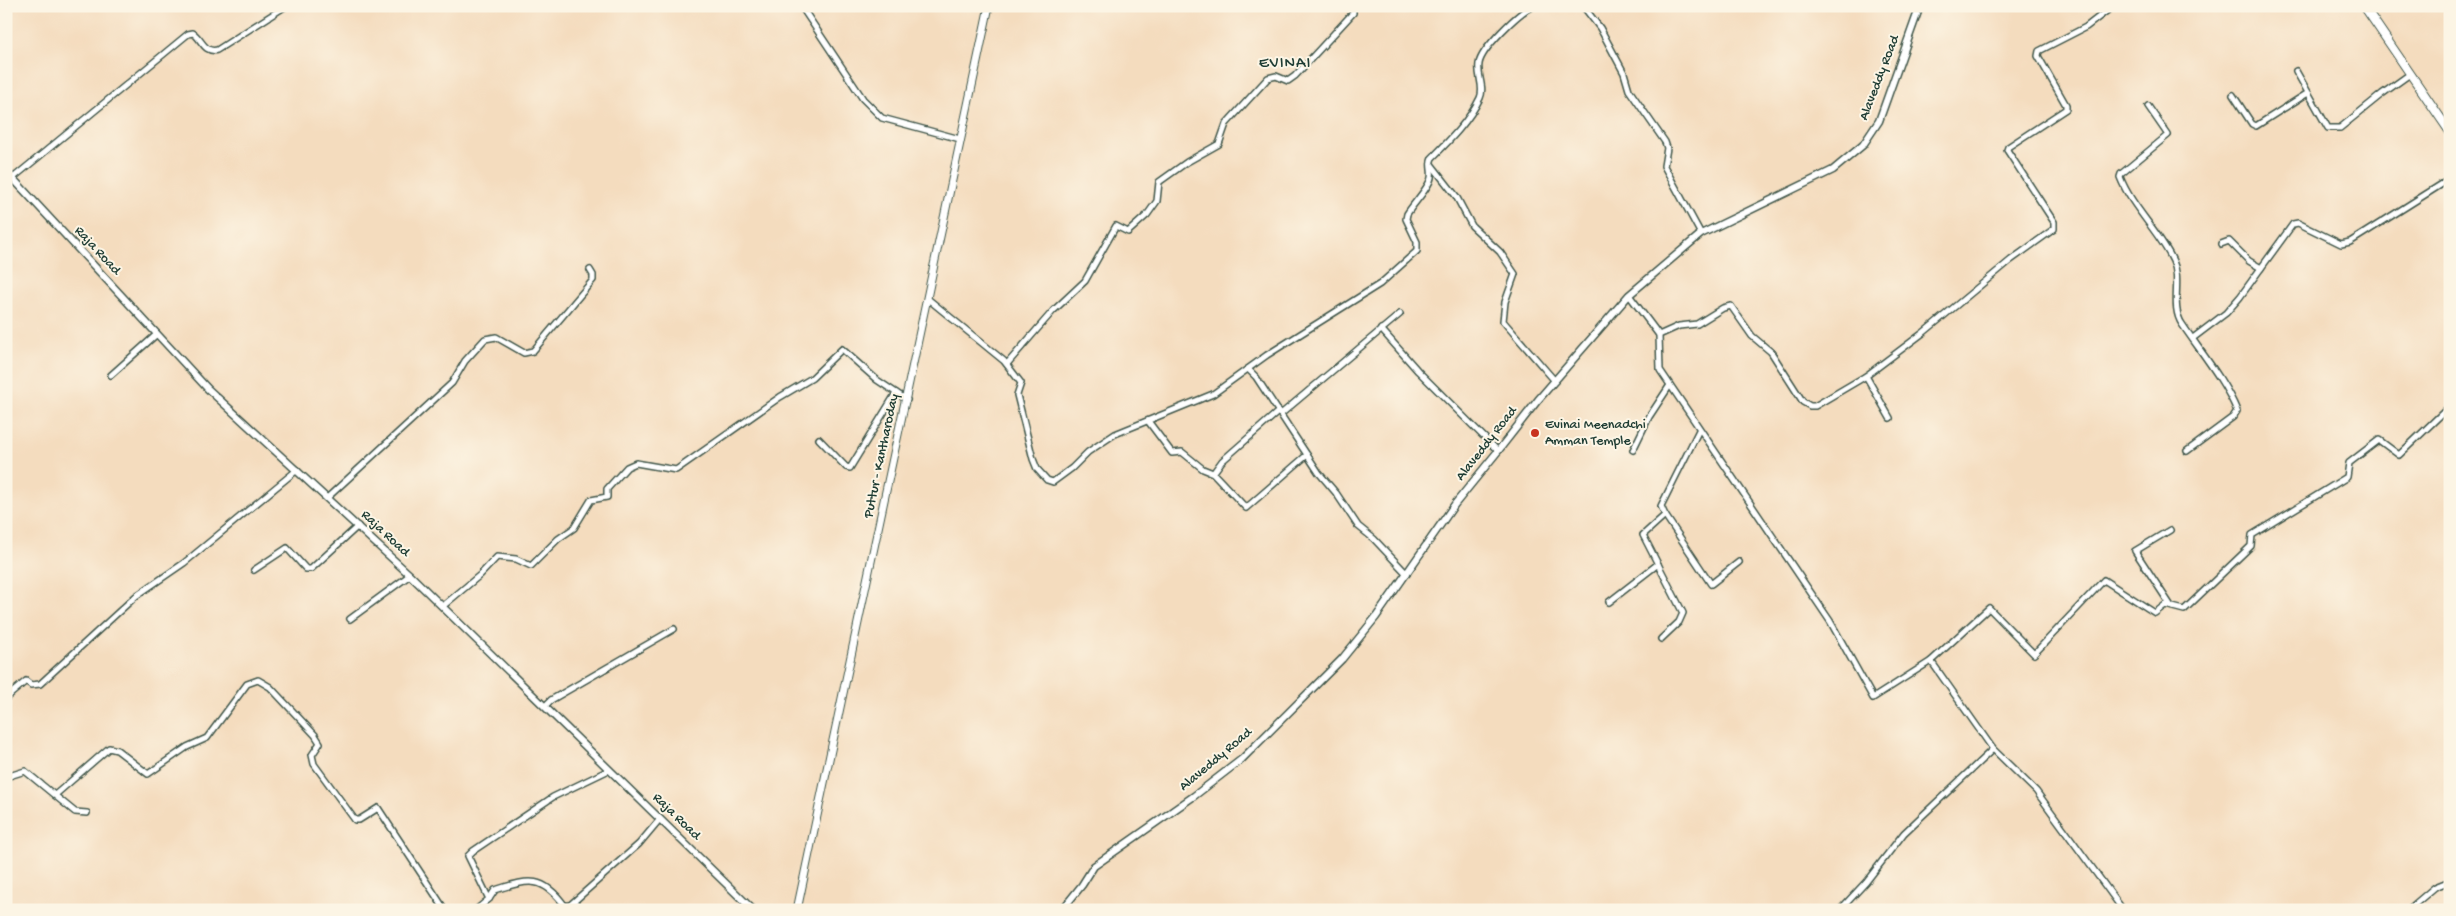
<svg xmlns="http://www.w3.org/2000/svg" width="2456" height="916" font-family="'Gochi Hand',sans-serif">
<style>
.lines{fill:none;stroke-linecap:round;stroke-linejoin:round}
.minor-casing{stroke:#3f5549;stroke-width:8}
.tertiary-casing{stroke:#3f5549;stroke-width:9}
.secondary-casing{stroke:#3f5549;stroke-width:9}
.primary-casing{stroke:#3f5549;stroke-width:10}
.minor{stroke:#fff;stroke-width:5}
.tertiary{stroke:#fff;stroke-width:6}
.secondary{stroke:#fff;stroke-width:7}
.primary{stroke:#fff;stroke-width:8}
.poi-dot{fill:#c8321e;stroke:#fcf5e5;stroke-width:2}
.labels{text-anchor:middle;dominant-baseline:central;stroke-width:4;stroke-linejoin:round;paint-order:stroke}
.street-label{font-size:14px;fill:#1f3d34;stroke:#fcf5e5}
.poi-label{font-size:14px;fill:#1f3d34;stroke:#fcf5e5;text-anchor:start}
.quarter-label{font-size:16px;letter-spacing:1px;fill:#1f3d34;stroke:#fcf5e5}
</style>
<rect width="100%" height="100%" fill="#fcf5e5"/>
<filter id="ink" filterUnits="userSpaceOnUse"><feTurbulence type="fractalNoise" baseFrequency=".02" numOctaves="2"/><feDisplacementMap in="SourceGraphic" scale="10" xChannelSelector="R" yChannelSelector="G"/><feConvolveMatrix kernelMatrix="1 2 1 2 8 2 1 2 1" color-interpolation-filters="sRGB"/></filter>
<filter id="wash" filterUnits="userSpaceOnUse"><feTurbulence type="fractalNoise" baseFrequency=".0096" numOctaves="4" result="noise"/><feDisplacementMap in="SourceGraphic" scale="20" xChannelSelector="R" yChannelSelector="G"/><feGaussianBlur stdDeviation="1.12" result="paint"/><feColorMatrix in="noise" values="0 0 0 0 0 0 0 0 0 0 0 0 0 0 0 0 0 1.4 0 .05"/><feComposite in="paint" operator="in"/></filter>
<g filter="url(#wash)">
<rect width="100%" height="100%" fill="#f4dcbe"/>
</g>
<g filter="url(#ink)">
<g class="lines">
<defs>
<g id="minor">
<path d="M801,6L863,99L882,118L960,139"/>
<path d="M1583,6L1600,28L1624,73L1629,90L1665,142L1667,148L1664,166L1701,234"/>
<path d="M2296,71L2328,128H2340L2382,94L2410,74"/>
<path d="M2233,95L2252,124L2256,126L2308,93"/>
<path d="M2148,106L2168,135L2121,174L2120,177C2132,208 2159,231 2173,261C2182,280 2170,306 2182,324C2200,351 2225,381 2237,411L2233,417L2187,451"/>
<path d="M1431,164L1456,196L1472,226L1500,252L1515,274L1505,302L1503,321L1555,381"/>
<path d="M13,178L188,34L193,33C202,39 204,53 217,50L286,6"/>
<path d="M2221,244L2229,241L2249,261L2261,268"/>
<path d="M1629,295L1659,335L1660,370L1830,621L1873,698L1931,661L1993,749L2036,791L2123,910"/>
<path d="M928,299L1004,361L1021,383L1017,395L1033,459L1037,469L1047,480L1053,482L1072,468L1088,452L1115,434L1213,394L1267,355L1380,284L1417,251V242L1406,219L1407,214C1414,203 1425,192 1430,181C1434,173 1428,166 1432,158C1450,140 1469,121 1480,98C1485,87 1477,76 1479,64C1481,49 1519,12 1533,6"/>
<path d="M1381,329L1418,371L1498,451"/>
<path d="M1659,335L1679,326L1697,324L1723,308L1731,306L1752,336L1771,352L1803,402L1810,406H1815L1866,376L1923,333L2011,260L2054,229V222L2007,150L2008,147L2066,109V105L2038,56L2039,51L2086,27L2113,6"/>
<path d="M2193,338L2226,313L2240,297L2293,224L2298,223L2341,244L2350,242L2450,179"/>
<path d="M1007,364L1053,311L1085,281L1116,226L1128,232L1147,215L1157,201L1159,182L1187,162L1219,144L1226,124L1268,78L1276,76L1288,81L1295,76L1353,13V6"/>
<path d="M1248,369L1256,377L1319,473L1336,493L1358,526L1374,539L1407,574"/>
<path d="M111,375L157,334"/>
<path d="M1866,376L1890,418"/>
<path d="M1281,414L1400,314"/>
<path d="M1148,421L1172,453L1182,452L1203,469L1213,473L1246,508L1307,455"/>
<path d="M1699,430L1661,506L1665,515L1711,584L1739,562"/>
<path d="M819,439L846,467L850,468L896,393"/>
<path d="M1633,450L1649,417L1670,385"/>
<path d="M1214,472L1222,461L1279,411"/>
<path d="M327,498L452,383L465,361L485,339L496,337L524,353L533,351L593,280V275L590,270"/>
<path d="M2170,530L2135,551L2171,606"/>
<path d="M254,570L287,548L306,569H311L358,526"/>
<path d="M1609,602L1658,564"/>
<path d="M443,606L480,575L497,557L516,559L531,566L558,539L574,528L591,500L607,497V489L627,467L636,463L676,470L780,397L812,378L842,349L877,380L907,400"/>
<path d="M350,619L410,575"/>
<path d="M1661,639L1679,622L1683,613L1643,535L1665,515"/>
<path d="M1931,661L1989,608L2034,654L2104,580L2155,613L2165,605L2184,610L2251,546L2252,535L2347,477L2349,463L2379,440L2399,455L2450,406"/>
<path d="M6,698L26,681L31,685L40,684L136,596L184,563L297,470"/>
<path d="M545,706L551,700L674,629"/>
<path d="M6,777L25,771L75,812L87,813"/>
<path d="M55,795L109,748L117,750L148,774L187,747L207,738L247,684L258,680L270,687L315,735L320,743L312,755L314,764L355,820H359L378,808L445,910"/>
<path d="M489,899L468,856L473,851L553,797L609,770"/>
<path d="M476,910L489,899L495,890C528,880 542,874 565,906L570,905L639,844L660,819"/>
<path d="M1840,910L1866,882L1904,833L1993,749"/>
<path d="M2408,910L2435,887L2450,881"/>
</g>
<g id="tertiary">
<path d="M6,171L208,389L410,575L753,910"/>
<path d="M1062,910L1082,885L1094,866L1194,796L1242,759L1342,659L1376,617L1455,504L1498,451L1538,400L1629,295L1701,234L1833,170L1863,145L1879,121L1920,6"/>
</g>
<path id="secondary" d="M797,910L989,6"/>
<path id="primary" d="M2364,6L2450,132"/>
</defs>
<use href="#minor" class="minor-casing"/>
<use href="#tertiary" class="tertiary-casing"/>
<use href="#secondary" class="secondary-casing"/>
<use href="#primary" class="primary-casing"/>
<use href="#minor" class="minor"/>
<use href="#tertiary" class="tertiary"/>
<use href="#secondary" class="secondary"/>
<use href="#primary" class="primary"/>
</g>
</g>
<circle class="poi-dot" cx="1535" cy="433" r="5"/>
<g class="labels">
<g class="street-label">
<text transform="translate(1880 78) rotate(-69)">Alaveddy Road</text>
<text transform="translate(97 251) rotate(47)">Raja Road</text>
<text transform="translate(1487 444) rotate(-52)">Alaveddy Road</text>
<text transform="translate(882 456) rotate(-78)">Puttur - Kantharoday</text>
<text transform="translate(385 534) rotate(43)">Raja Road</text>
<text transform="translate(1216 760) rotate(-40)">Alaveddy Road</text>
<text transform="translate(676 817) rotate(44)">Raja Road</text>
</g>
<g class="poi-label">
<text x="1545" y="425">Evinai Meenadchi<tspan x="1545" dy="16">Amman Temple</tspan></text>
</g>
<g class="quarter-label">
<text x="1285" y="64">EVINAI</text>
</g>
</g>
<rect width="2456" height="916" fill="none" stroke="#fcf5e5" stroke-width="25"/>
</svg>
